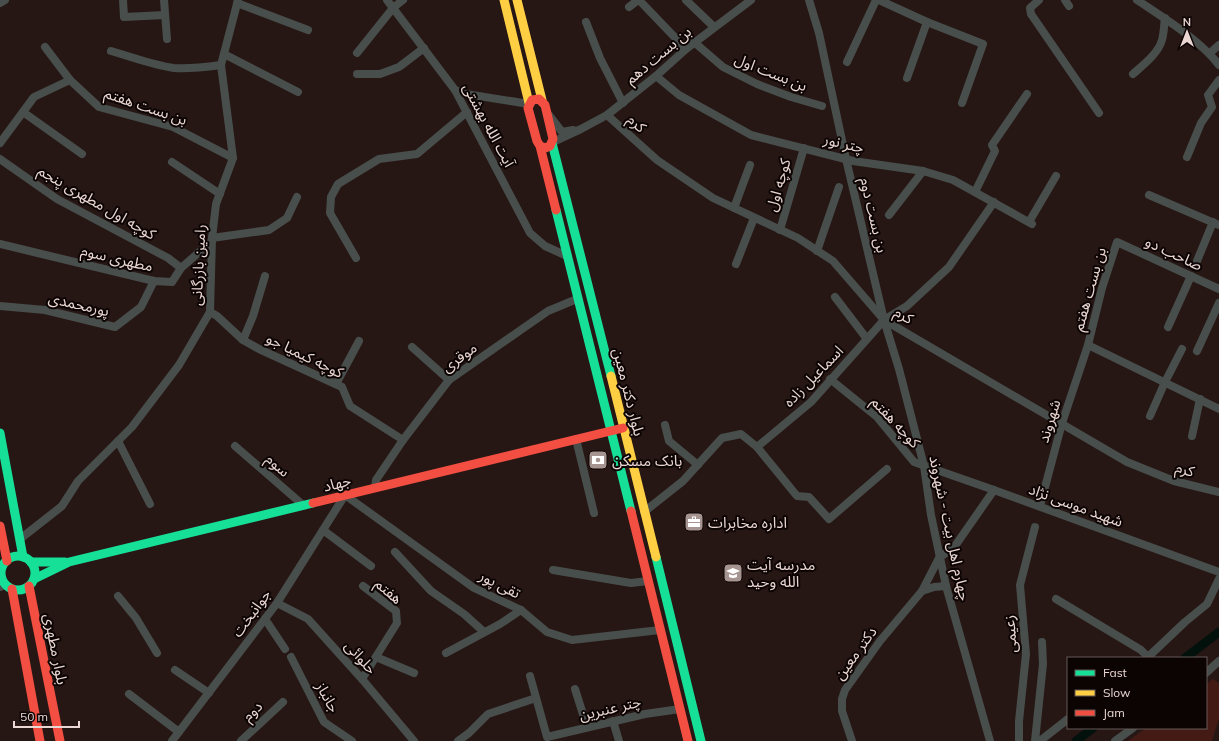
<svg xmlns="http://www.w3.org/2000/svg" width="1219" height="741" font-family="Mulish,'Noto Sans Arabic',sans-serif">
<style>
.green{fill:#441a15}
.lines{fill:none;stroke-linecap:round;stroke-linejoin:round}
.canal{stroke:#03110c;stroke-width:9}
.street{stroke:#484e4b;stroke-width:8}
.fast{stroke:#16e098;stroke-width:9}
.slow{stroke:#ffcf43;stroke-width:9}
.jam{stroke:#f24e42;stroke-width:9}
.labels{text-anchor:middle;dominant-baseline:central;stroke-width:4;stroke-linejoin:round;paint-order:stroke}
.street-label{font-size:15px;fill:#ead7d3;stroke:#0c0403}
.poi-label{font-size:15px;fill:#ead7d3;stroke:#0c0403;text-anchor:start}
</style>
<rect width="100%" height="100%" fill="#261715"/>
<path class="green" d="M1213,679L1219,683V718L1212,741H1128L1146,728H1206V684Z"/>
<g class="lines">
<g class="canal">
<path d="M1185,658L1219,632"/>
<path d="M1076,741L1093,728"/>
</g>
<g class="street">
<path d="M123,0L124,17L165,15"/>
<path d="M164,0L167,39"/>
<path d="M387,0L455,90L530,233L545,246L567,256"/>
<path d="M639,0L686,49"/>
<path d="M686,0L714,27"/>
<path d="M809,0L819,33L846,159L884,320L899,369L924,466L931,515L946,586L990,741"/>
<path d="M879,0L927,22L983,44L962,103"/>
<path d="M1039,0L1030,8L1031,14L1099,113"/>
<path d="M1065,0L1069,6"/>
<path d="M1137,0C1164,18 1200,40 1219,65"/>
<path d="M0,3L5,0"/>
<path d="M237,3L308,30"/>
<path d="M629,7L638,0"/>
<path d="M586,22L600,58L623,103"/>
<path d="M694,42L723,67L757,84L791,97L822,106"/>
<path d="M45,47L70,80L99,107L173,127L233,158"/>
<path d="M111,51C132,57 153,65 174,68C190,69 206,67 221,65"/>
<path d="M357,53L393,8L403,0"/>
<path d="M1210,53L1219,45"/>
<path d="M224,54L298,92"/>
<path d="M847,62L876,0"/>
<path d="M357,74H380L399,67L424,48"/>
<path d="M1133,74C1143,65 1158,54 1162,40C1164,33 1164,25 1165,18"/>
<path d="M656,76L679,95L751,135L853,161L923,171L953,180L1032,224"/>
<path d="M907,78L927,22"/>
<path d="M455,90L466,94L529,104"/>
<path d="M23,112L82,154"/>
<path d="M549,115L562,132L573,130"/>
<path d="M607,115L657,160L713,198L798,238L833,261L884,320L1127,462L1174,481L1219,492"/>
<path d="M553,142L581,129L607,115L656,76L686,49L751,0"/>
<path d="M0,143L34,97L70,80"/>
<path d="M1187,157L1201,123L1212,107L1208,95L1219,80"/>
<path d="M0,159L57,199L168,258L181,268"/>
<path d="M172,162L220,194"/>
<path d="M975,192L995,151L992,145L1027,94"/>
<path d="M1149,195L1219,225"/>
<path d="M734,208L750,165"/>
<path d="M889,215L923,171"/>
<path d="M1029,222L1056,176"/>
<path d="M780,230L804,148"/>
<path d="M212,238L269,230L287,218L297,197"/>
<path d="M0,244L154,281L172,282L181,268L212,241"/>
<path d="M817,251L839,187"/>
<path d="M356,258L330,213L331,197L338,184L379,159L417,154L467,112"/>
<path d="M1197,261L1213,222"/>
<path d="M736,264L754,218"/>
<path d="M835,297L867,339"/>
<path d="M0,306L45,310L115,327L141,307L154,281"/>
<path d="M210,312L217,316L243,340L259,349L342,387L350,406L403,440"/>
<path d="M1168,327L1191,276"/>
<path d="M243,340L253,316L265,276"/>
<path d="M1088,345L1219,409"/>
<path d="M412,347L449,380"/>
<path d="M1197,351L1219,303"/>
<path d="M830,379L877,417L914,462L994,490L1219,572"/>
<path d="M336,384L359,341"/>
<path d="M1150,416L1165,382L1182,349"/>
<path d="M665,425L669,441L698,465"/>
<path d="M1192,436L1200,399"/>
<path d="M576,439L594,513"/>
<path d="M118,441L150,504"/>
<path d="M235,446L303,505"/>
<path d="M757,447L811,402L884,320L907,306L949,267L994,202"/>
<path d="M375,488L376,480L403,440L449,380L548,311L577,299"/>
<path d="M1040,506L1062,423L1088,345L1102,288L1117,242L1219,289"/>
<path d="M644,512L683,481L722,438L741,434L757,447L797,496L809,497L829,519L887,469"/>
<path d="M323,530L371,566"/>
<path d="M20,539L62,506L78,481L132,427L179,365L210,312L212,238L216,204L233,158L221,65L238,0"/>
<path d="M395,552L431,591L464,614L484,632"/>
<path d="M553,570L631,583L648,581"/>
<path d="M946,586L934,587L922,591L939,558L955,546L994,490"/>
<path d="M0,587L5,585"/>
<path d="M118,596L136,618L157,653"/>
<path d="M1056,599L1141,650L1148,657"/>
<path d="M277,603L308,619L362,679L414,741"/>
<path d="M265,619L285,649"/>
<path d="M446,653L500,624L521,610"/>
<path d="M291,657L324,722L352,741"/>
<path d="M376,657L414,673"/>
<path d="M1147,658L1185,622L1207,604L1219,579"/>
<path d="M175,670L209,693"/>
<path d="M1206,673L1219,661"/>
<path d="M530,676L547,737L645,714L680,709"/>
<path d="M362,679L397,623L396,611L363,586"/>
<path d="M575,689L587,727"/>
<path d="M129,694L179,732"/>
<path d="M613,721L619,741"/>
<path d="M172,741L277,603L345,495L474,588L521,610L547,632L572,640L660,630"/>
<path d="M241,741L283,702"/>
<path d="M458,741L469,733L488,714L536,698"/>
<path d="M852,741L842,711V699L845,690L880,641L922,591"/>
<path d="M1019,741V721L1026,654L1020,585L1035,527"/>
<path d="M1035,741L1043,664L1042,642"/>
<path d="M1040,741L1068,719"/>
<path d="M1115,741L1133,728"/>
</g>
<g class="fast">
<path d="M552,143L611,376"/>
<path d="M556,210L631,511"/>
<path d="M0,433L23,557"/>
<circle cx="18" cy="573" r="17"/>
<path d="M656,557L701,741"/>
<path d="M31,562H65"/>
<path d="M34,579L69,562L313,503"/>
</g>
<g class="slow">
<path d="M504,0L529,103"/>
<path d="M517,0L542,100"/>
<path d="M611,376L656,557"/>
</g>
<g class="jam">
<path d="M540,146L545,148L550,146L553,139L545,105L539,99L532,100L528,108L537,141L540,146L556,210"/>
<path d="M313,503L623,428"/>
<path d="M631,511L688,741"/>
<path d="M0,526L7,561"/>
<path d="M29,586L60,741"/>
<path d="M12,589L40,741"/>
</g>
</g>
<defs>
<symbol id="bank-square" viewBox="-11 -11 22 22"><rect x="-9" y="-9" width="18" height="18" rx="4" fill="#a59490" stroke="#0c0403"/><path d="M-6-4H6V4H-6ZM0-2.3a2.3 2.3 0 1 0 0 4.6a2.3 2.3 0 1 0 0-4.6Z" fill="#fff"/></symbol>
<symbol id="office-square" viewBox="-11 -11 22 22"><rect x="-9" y="-9" width="18" height="18" rx="4" fill="#a59490" stroke="#0c0403"/><path d="M-6-3h4V-5.5h4V-3h4V5H-6ZM-1-4.5V-3h2v-1.5ZM-6 0V1H6V0Z" fill="#fff"/></symbol>
<symbol id="school-square" viewBox="-11 -11 22 22"><rect x="-9" y="-9" width="18" height="18" rx="4" fill="#a59490" stroke="#0c0403"/><path d="M0-5L7-2L0 1L-7-2ZM-4 1L0 2.5L4 1V4Q0 6-4 4Z" fill="#fff"/></symbol>
</defs>
<g fill-rule="evenodd">
<use href="#bank-square" x="587" y="449" width="22" height="22"/>
<use href="#office-square" x="683" y="511" width="22" height="22"/>
<use href="#school-square" x="722" y="562" width="22" height="22"/>
</g>
<g class="labels">
<g class="street-label">
<text transform="translate(658 55) rotate(-40)">بن بست دهم</text>
<text transform="translate(771 72) rotate(22)">بن بست اول</text>
<text transform="translate(146 106) rotate(19)">بن بست هفتم</text>
<text transform="translate(637 123) rotate(42)">کرم</text>
<text transform="translate(489 125) rotate(62)">آیت الله بهشتی</text>
<text transform="translate(844 143) rotate(13)">چتر نور</text>
<text transform="translate(778 185) rotate(-74)">کوچه اول</text>
<text transform="translate(97 202) rotate(30)">کوچه اول مطهری پنجم</text>
<text transform="translate(874 215) rotate(77)">بن بست دوم</text>
<text transform="translate(1174 253) rotate(25)">صاحب دو</text>
<text transform="translate(117 258) rotate(13)">مطهری سوم</text>
<text transform="translate(198 265) rotate(-87)">رامین بازرگانی</text>
<text transform="translate(1089 289) rotate(-74)">بن بست هفتم</text>
<text transform="translate(79 304) rotate(13)">پورمحمدی</text>
<text transform="translate(904 315) rotate(31)">کرم</text>
<text transform="translate(305 355) rotate(26)">کوچه کیمیا جو</text>
<text transform="translate(459 357) rotate(-36)">موقری</text>
<text transform="translate(813 376) rotate(-46)">اسماعیل زاده</text>
<text transform="translate(629 392) rotate(76)">بلوار دکتر معین</text>
<text transform="translate(1049 421) rotate(-73)">شهروند</text>
<text transform="translate(896 422) rotate(47)">کوچه هفتم</text>
<text transform="translate(278 465) rotate(41)">سوم</text>
<text transform="translate(1185 469) rotate(16)">کرم</text>
<text transform="translate(337 483) rotate(-14)">جهاد</text>
<text transform="translate(1076 505) rotate(20)">شهید موسی نژاد</text>
<text transform="translate(950 528) rotate(78)">چهارم اهل بیت - شهروند</text>
<text transform="translate(500 584) rotate(27)">تقی پور</text>
<text transform="translate(389 591) rotate(41)">هفتم</text>
<text transform="translate(251 613) rotate(-54)">جوانبخت</text>
<text transform="translate(1010 634) rotate(-94)">زعیمی</text>
<text transform="translate(56 649) rotate(79)">بلوار مطهری</text>
<text transform="translate(855 653) rotate(-54)">دکتر معین</text>
<text transform="translate(361 657) rotate(48)">حلوائی</text>
<text transform="translate(328 697) rotate(61)">جانباز</text>
<text transform="translate(610 708) rotate(-13)">چتر عنبرین</text>
<text transform="translate(252 711) rotate(-44)">دوم</text>
</g>
<g class="poi-label">
<text x="612" y="460">بانک مسکن</text>
<text x="708" y="522">اداره مخابرات</text>
<text x="747" y="564">مدرسه آیت<tspan x="747" dy="17">الله وحید</tspan></text>
</g>
</g>
<rect x="1067" y="657" width="140" height="72" fill="#0c0403" stroke="#655856"/>
<rect x="1075" y="670" width="20" height="6" fill="#16e098" stroke="#655856"/>
<text x="1103" y="677" font-size="12" fill="#ead7d3">Fast</text>
<rect x="1075" y="690" width="20" height="6" fill="#ffcf43" stroke="#655856"/>
<text x="1103" y="697" font-size="12" fill="#ead7d3">Slow</text>
<rect x="1075" y="710" width="20" height="6" fill="#f24e42" stroke="#655856"/>
<text x="1103" y="717" font-size="12" fill="#ead7d3">Jam</text>
<g transform="translate(1187 32)" stroke="#0c0403" stroke-width="3" paint-order="stroke">
<path d="M0-3L7 15L0 10L-7 15Z" fill="#ead7d3"/>
<text y="-6" font-size="11" font-weight="bold" text-anchor="middle" fill="#ead7d3">N</text>
</g>
<path d="M14 721v6h65v-6" fill="none" stroke="#ead7d3" stroke-width="2"/>
<text x="20" y="721" font-size="12" fill="#ead7d3" stroke="#0c0403" stroke-width="3" paint-order="stroke">50 m</text>
</svg>
